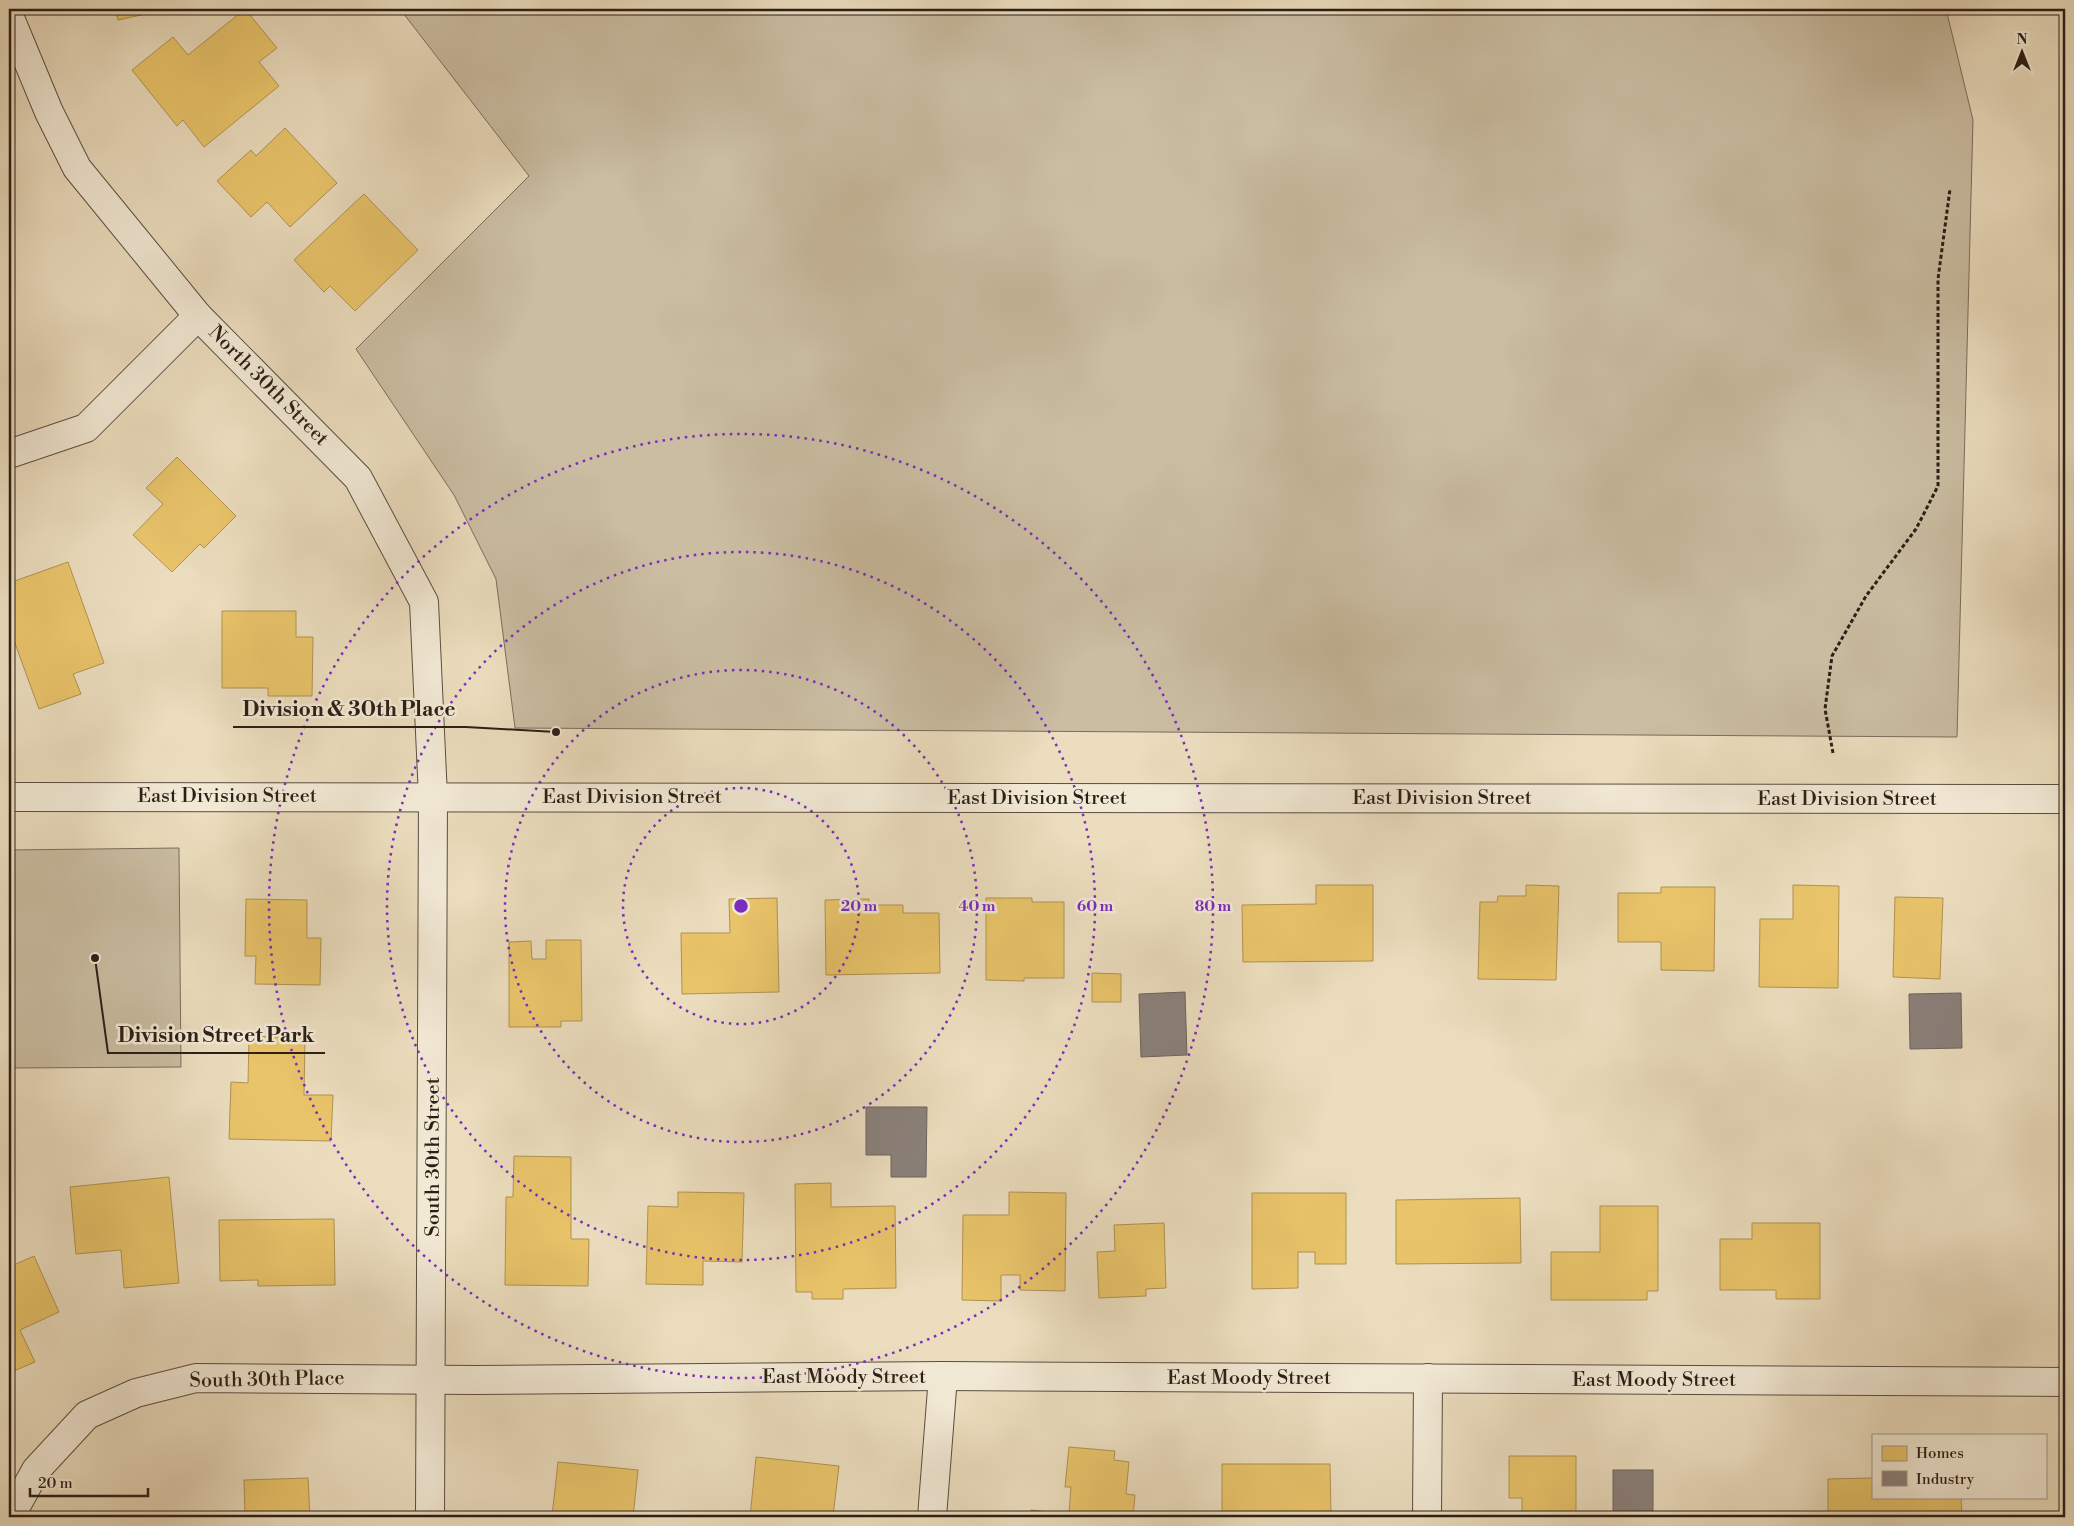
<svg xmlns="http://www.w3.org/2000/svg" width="2074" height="1526" font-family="'Libre Bodoni',serif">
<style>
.green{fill:#cabda2;stroke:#7a6e5c}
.homes{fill:#e9c46a;stroke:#b09251}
.industry{fill:#8a817c;stroke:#6d645e}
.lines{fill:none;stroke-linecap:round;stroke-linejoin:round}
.minor-casing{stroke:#5a4e41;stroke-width:30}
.tertiary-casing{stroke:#5a4e41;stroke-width:30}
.path{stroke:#2a1f17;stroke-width:3;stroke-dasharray:4 2.5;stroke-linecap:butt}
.minor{stroke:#f2e9d5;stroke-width:28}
.tertiary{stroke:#f2e9d5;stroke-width:28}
.ring{fill:none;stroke:#7b2cbf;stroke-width:2.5;stroke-dasharray:2.5 5}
.labels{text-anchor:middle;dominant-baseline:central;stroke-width:5;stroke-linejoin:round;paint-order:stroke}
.street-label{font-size:20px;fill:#2a1f17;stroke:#f2e9d5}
.centre{fill:#7b2cbf;stroke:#f2e9d5;stroke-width:2.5}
.ring-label{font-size:15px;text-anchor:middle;font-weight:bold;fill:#7b2cbf;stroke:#f2e9d5;stroke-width:5;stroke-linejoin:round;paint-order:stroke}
.leader{fill:none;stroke:#2a1f17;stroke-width:2}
.callout-dot{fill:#2a1f17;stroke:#f2e9d5;stroke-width:2}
.callout-label{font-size:21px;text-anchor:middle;font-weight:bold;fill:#2a1f17;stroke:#f2e9d5;stroke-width:5;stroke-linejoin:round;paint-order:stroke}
</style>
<rect width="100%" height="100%" fill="#ebddbe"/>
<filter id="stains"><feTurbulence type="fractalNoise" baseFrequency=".004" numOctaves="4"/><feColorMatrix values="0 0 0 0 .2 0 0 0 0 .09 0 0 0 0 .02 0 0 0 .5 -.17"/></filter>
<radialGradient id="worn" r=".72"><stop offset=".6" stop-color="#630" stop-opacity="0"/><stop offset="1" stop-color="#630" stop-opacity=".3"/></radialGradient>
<g class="green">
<path d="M400,9H1946L1973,120L1957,737L515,728L496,579L454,495L356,349L529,176Z"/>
<path d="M179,848L181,1067L9,1068V850Z"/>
</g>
<g class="homes">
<path d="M115,9H169L118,20Z"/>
<path d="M245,9L277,48L259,62L279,86L204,147L183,120L177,126L132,70L173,37L188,55Z"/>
<path d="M285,128L337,183L290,227L267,202L251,217L217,181L251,150L256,156Z"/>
<path d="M364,194L418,250L355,311L330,286L324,292L294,260Z"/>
<path d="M177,457L236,516L204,548L200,544L172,572L133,535L163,504L146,488Z"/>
<path d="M68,562L104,663L73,674L81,694L39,709L9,627V583Z"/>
<path d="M222,611H296V637H313L312,696H268V688H222Z"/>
<path d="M1316,885H1373V961L1243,962L1242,905L1316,904Z"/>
<path d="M1526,885L1559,886L1556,980L1478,979L1480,902H1497L1498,896H1526Z"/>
<path d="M1793,885L1839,886L1838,988L1759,987L1760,919H1793Z"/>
<path d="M1661,887H1715L1714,971L1661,970V942H1618V893H1661Z"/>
<path d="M1895,897L1943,898L1940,979L1893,977Z"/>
<path d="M777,898L779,992L682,994L681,933H730L729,899Z"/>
<path d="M986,898H1032V902H1064V978H1024V981L986,980Z"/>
<path d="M246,899L307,900V938H321L320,985L255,984L256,956H245Z"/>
<path d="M869,899V905H903V913H939L940,973L826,975L825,900Z"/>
<path d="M546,940H581L582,1021H561V1027H509V942L531,941L532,959H546Z"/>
<path d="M1092,973L1121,974V1002H1092Z"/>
<path d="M249,1036L305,1038L304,1095H333L331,1141L229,1139L231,1082L248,1083Z"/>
<path d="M514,1156L571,1157V1239H589L588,1286L505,1285L506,1197H513Z"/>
<path d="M169,1177L179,1283L124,1288L121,1250L76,1254L70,1187Z"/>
<path d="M831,1183V1207L895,1206L896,1288L843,1289V1299H812V1292H796L795,1184Z"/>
<path d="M678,1192L744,1193L742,1262L703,1261V1285L646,1284L648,1206L678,1207Z"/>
<path d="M1009,1192L1066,1193L1065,1291L1020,1290V1275H1001V1301L962,1300L963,1215H1009Z"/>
<path d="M1252,1193H1346V1264H1315V1252H1298V1288L1252,1289Z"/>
<path d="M1520,1198L1521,1263L1396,1264V1200Z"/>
<path d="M1600,1206H1658V1291H1647V1300H1551V1252H1600Z"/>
<path d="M334,1219L335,1285L258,1286V1280L220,1281L219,1220Z"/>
<path d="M1164,1223L1166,1288L1146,1289V1296L1099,1298L1097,1252L1115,1251L1114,1225Z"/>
<path d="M1752,1223H1820V1299H1776V1290H1720V1239H1752Z"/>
<path d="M34,1256L59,1312L20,1330L35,1362L9,1373V1267Z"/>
<path d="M1069,1447L1115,1451L1114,1460L1129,1462L1126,1494L1135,1495L1133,1517H1030L1031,1510L1069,1514L1071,1487H1065Z"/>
<path d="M1509,1456H1576V1517H1522V1498H1509Z"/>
<path d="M756,1457L839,1466L833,1516L840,1517H750Z"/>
<path d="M558,1462L638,1470L633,1517H524L525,1513L552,1516Z"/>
<path d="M1222,1464H1330L1331,1516L1222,1517Z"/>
<path d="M308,1478L310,1517H245L244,1480Z"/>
<path d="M1873,1478V1497H1961L1962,1517H1828V1479Z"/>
</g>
<g class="industry">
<path d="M1185,992L1187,1055L1141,1057L1139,994Z"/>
<path d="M1961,993L1962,1048L1910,1049L1909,994Z"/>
<path d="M866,1107H927L926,1177H891V1155H866Z"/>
<rect x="1613" y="1470" width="40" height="44"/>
</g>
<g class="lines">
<defs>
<g id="minor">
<path d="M9,9L10,18L49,112L77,168L198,316L358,478L424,602L433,797L430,1517"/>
<path d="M9,454L86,428L198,316"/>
<path d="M10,1517L36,1470L87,1415L136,1393L196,1378L476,1380L943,1376L2065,1382"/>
<path d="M932,1517L943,1376"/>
<path d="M1427,1517L1428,1378"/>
</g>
<path id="tertiary" d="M9,797L2065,799"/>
</defs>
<use href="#minor" class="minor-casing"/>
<use href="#tertiary" class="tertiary-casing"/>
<path class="path" d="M1833,753L1825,709L1832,656L1866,596L1916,529L1938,486V279L1950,189"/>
<use href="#minor" class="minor"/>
<use href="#tertiary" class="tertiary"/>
</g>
<g class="ring">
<circle cx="741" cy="906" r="118"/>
<circle cx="741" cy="906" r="236"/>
<circle cx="741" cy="906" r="354"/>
<circle cx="741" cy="906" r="472"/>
</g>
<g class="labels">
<g class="street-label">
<text transform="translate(268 386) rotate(45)">North 30th Street</text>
<text x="227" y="796">East Division Street</text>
<text x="632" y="797">East Division Street</text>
<text x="1037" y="798">East Division Street</text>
<text x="1442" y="798">East Division Street</text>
<text x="1847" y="799">East Division Street</text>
<text transform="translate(433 1157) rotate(-90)">South 30th Street</text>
<text x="844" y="1377">East Moody Street</text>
<text x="1249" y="1378">East Moody Street</text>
<text transform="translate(267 1380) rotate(-1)">South 30th Place</text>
<text x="1654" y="1380">East Moody Street</text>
</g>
</g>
<circle cx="741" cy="906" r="8" class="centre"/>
<g class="ring-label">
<text x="859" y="911">20 m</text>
<text x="977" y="911">40 m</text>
<text x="1095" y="911">60 m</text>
<text x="1213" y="911">80 m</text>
</g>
<path class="leader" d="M556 732L466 727H233M95 958L108 1053H325"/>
<g class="callout-dot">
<circle cx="556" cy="732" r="5"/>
<circle cx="95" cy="958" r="5"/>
</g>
<g class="callout-label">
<text x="349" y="716">Division &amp; 30th Place</text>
<text x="216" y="1042">Division Street Park</text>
</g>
<rect width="2074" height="1526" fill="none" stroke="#ebddbe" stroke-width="30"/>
<rect x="10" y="10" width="2054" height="1506" fill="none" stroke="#2a1f17" stroke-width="2.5"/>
<rect x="15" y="15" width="2044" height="1496" fill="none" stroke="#2a1f17"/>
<rect x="1872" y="1434" width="175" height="65" fill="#f2e9d5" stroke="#a29889"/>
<rect x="1882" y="1446" width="25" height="15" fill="#e9c46a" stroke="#a29889"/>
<text x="1916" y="1458" font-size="15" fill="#2a1f17">Homes</text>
<rect x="1882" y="1471" width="25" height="15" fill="#8a817c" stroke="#a29889"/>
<text x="1916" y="1484" font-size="15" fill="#2a1f17">Industry</text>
<g transform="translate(2022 52)" stroke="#f2e9d5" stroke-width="4" paint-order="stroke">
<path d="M0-4L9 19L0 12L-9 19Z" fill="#2a1f17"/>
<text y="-8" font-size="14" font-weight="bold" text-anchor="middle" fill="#2a1f17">N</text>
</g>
<path d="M30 1488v8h118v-8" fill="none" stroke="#2a1f17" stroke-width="2.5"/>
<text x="38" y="1488" font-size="15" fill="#2a1f17" stroke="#f2e9d5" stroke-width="4" paint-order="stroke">20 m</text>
<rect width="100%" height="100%" filter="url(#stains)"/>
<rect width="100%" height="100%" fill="url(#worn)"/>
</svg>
